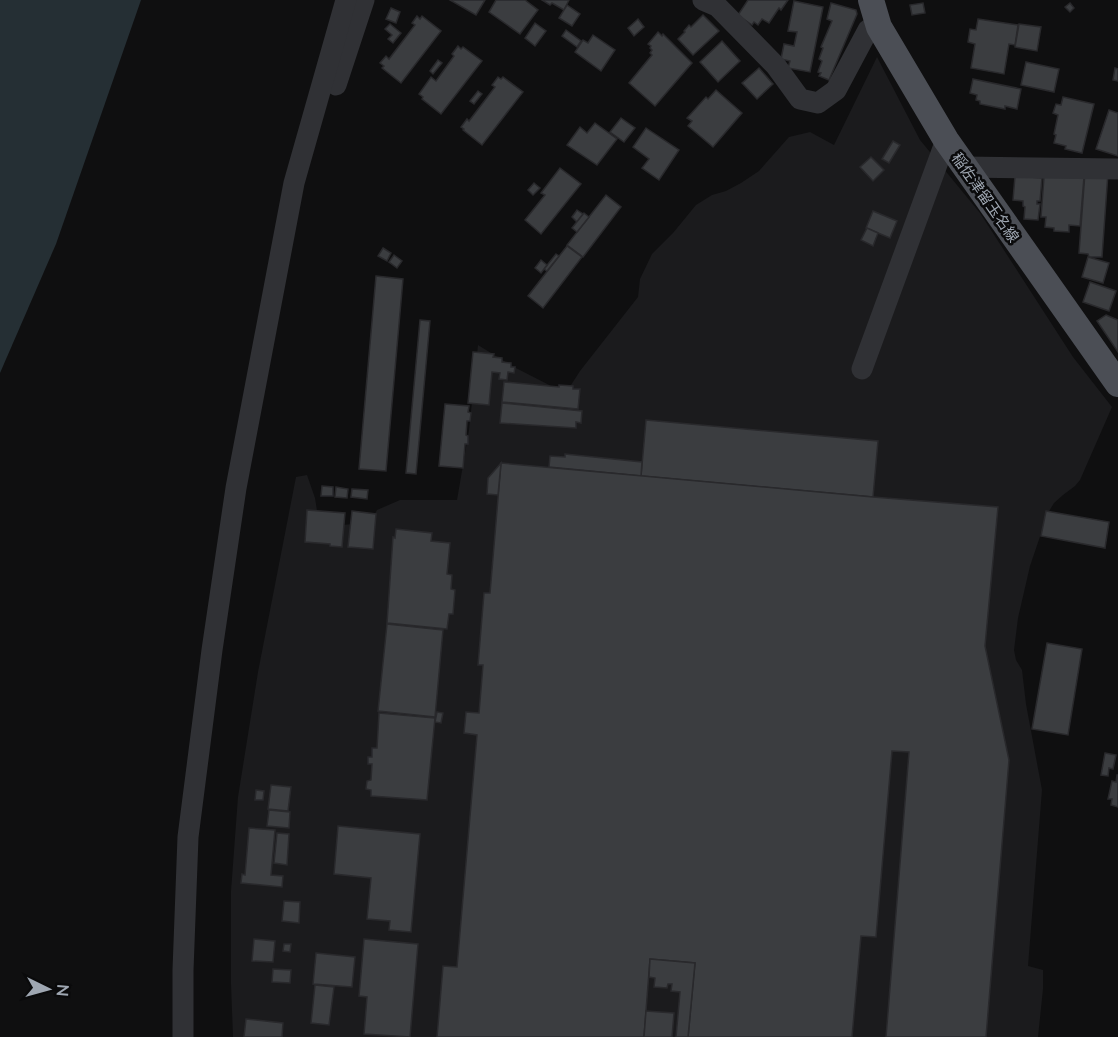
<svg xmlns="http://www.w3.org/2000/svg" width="1118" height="1037" font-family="Lato,'Noto Sans JP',sans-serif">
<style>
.built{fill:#1b1b1d}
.water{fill:#252f34}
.building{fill:#3b3d40;stroke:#29292c;stroke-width:1.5}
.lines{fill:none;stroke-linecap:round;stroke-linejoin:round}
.minor{stroke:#303135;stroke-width:21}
.major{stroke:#4b4e55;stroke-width:26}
.labels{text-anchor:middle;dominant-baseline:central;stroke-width:5;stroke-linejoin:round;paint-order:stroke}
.street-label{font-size:15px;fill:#9fa7b2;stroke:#0a0a0b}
</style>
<rect width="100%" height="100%" fill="#0f0f10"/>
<path class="built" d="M877,57L920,140L980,213L1073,357L1112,407L1080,480L1075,486L1063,495L1054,503L1048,513L1030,566L1018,618L1014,650L1016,660L1022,670L1026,704L1042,790L1028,966L1043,970V989L1038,1037H233L231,984V891L238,797L258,672L296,477L307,475L315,498L318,517L326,526L370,523L377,510L400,500H457L469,430L478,345L512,366L557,389L571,385L580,371L638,297L640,279L652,254L673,233L696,205L712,195L726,191L741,183L759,171L789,137L810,132L834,145Z"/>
<path class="water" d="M0,0H141L56,244L0,373Z"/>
<g class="building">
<path d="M450,0H485L476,15Z"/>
<path d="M496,0H525L538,10L520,34L489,12Z"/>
<path d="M542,0H569L564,10L552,3L550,5Z"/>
<path d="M748,0H788L781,10L779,8L769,23L762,19L758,25L754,22L752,25L738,15Z"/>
<path d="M794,1L823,7L810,72L788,68L790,61L781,59L784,44L794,46L797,32L788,31Z"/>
<path d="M831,3L856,10L857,14L829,80L819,76L821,73L818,72L822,61L819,59L823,48L821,47L832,21L827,19Z"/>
<path d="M923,3L925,13L912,15L910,5Z"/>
<path d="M1070,3L1074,8L1070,12L1065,7Z"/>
<path d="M567,5L580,14L572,26L559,18Z"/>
<path d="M391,8L400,12L396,23L386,19Z"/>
<path d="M703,15L719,31L693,55L678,39L685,32L684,31L689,25L691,27Z"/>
<path d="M417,16L420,19L422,16L441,31L401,83L382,68L384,66L380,63L386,56L389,59L415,25L412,23Z"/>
<path d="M638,19L644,27L634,36L628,28Z"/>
<path d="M978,19L1018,25L1015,45L1009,44L1004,74L971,68L975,44L968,42L970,29L976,30Z"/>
<path d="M535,23L546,31L535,46L525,38Z"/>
<path d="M390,24L401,33L393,43L388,39L392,35L385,29Z"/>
<path d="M1019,24L1041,27L1037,51L1015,47Z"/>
<path d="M566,30L581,41L577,47L562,36Z"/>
<path d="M658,32L662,36L663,34L692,63L655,106L629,83L652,55L650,53L652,50L650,48L651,46L648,44Z"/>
<path d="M593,35L615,50L601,71L575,52L583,40L588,43Z"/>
<path d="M722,41L740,61L718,82L700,62Z"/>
<path d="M458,46L461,49L463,47L482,61L441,114L422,99L423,97L419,94L431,77L436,81L454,56L452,54Z"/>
<path d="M438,60L442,63L433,74L430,71Z"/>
<path d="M1026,62L1059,69L1054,92L1021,85Z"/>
<path d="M759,68L773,84L757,99L742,83Z"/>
<path d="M1115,68L1118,69V81L1113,80Z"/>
<path d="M498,77L501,79L503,77L523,92L482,145L463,130L464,129L461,127L467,119L469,121L495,87L492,85Z"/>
<path d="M973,79L1021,89L1017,109L1005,106V109L980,104V101L976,100L977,95L970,93Z"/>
<path d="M716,90L742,113L713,147L688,126L692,121L687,118L706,97L708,99Z"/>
<path d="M478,91L482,94L474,104L470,101Z"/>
<path d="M1063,97L1094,104L1082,153L1065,149L1066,146L1054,143L1056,135L1054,134L1058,115L1053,113L1056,104L1061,105Z"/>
<path d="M1109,110L1118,113V156L1096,149Z"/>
<path d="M621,118L635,128L624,142L610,132Z"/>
<path d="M595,123L617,139L597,165L567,145L580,127L587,133Z"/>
<path d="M646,128L679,150L659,180L642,168L649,159L633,147Z"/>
<path d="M893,141L900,145L889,163L882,159Z"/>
<path d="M871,157L884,170L873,181L860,167Z"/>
<path d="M560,168L581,184L541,234L525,220L545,195L541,193Z"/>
<path d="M1085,172L1108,173L1102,257H1089L1088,254L1079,253Z"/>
<path d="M1015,176L1042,178L1040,201H1037V204H1040L1038,220L1024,219L1025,207L1023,206V201L1013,200Z"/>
<path d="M1044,177H1084L1080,226L1069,225V232L1054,231V228L1045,227L1046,217H1041Z"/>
<path d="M534,183L540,188L533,195L528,190Z"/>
<path d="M606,195L621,207L583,257L567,245Z"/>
<path d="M577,210L583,214L577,222L572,217Z"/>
<path d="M873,211L897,221L890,238L866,228Z"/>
<path d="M584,213L589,217L577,232L572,228Z"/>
<path d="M867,228L878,233L873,246L861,240Z"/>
<path d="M567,246L582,257L543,308L528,296Z"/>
<path d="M383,248L391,253L387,261L378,256Z"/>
<path d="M556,254L559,256L547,271L544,269Z"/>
<path d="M394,255L402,261L397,268L389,262Z"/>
<path d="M1088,257L1109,263L1103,283L1082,277Z"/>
<path d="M541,260L547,265L541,273L535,268Z"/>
<path d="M376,276L403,279L386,471L359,469Z"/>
<path d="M1090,282L1116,291L1109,311L1083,302Z"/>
<path d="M1106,315L1118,320V352L1097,321Z"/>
<path d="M420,320L430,321L416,474L406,473Z"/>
<path d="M473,352L494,354L493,357L502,358V362L511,363V367H515L514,373L508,372L507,380L499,379L500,373L492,372L489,405L468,403Z"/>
<path d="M504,382L559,387V385L573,386V389H580L578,409L502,402Z"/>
<path d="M502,403L582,411L581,423L576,422V428L500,423Z"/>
<path d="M445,404L469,406L468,412L471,413L470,421H467L466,435L468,436V444H465L463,468L439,466Z"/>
<path d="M646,420L878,441L873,497L641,476Z"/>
<path d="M565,454L642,462L641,476L549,467L550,456L565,457Z"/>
<path d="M501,463L873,497L998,507L985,646L1009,760L986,1037H886L909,752L892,751L876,937L861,936L852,1037H688L695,963L650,959L644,1037H437L443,966L457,967L477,735L464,733L466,712L479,713L483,665H478L484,593H490Z"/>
<path d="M501,463L498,495L487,494L488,478Z"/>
<path d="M322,486L333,487V496H321Z"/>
<path d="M336,487L348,489L347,498L335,497Z"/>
<path d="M352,489L368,490L367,499L351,497Z"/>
<path d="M307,510L345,513L342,547L330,546V544L305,542Z"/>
<path d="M352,511L376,514L373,549L348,547Z"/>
<path d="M1046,511L1109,522L1105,548L1041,536Z"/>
<path d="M396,529L432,533L431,541L450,543L447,574L452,575L451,589L455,590L453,614H449L447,629L387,623L393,537L395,538Z"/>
<path d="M387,624L443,630L435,717L378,711Z"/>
<path d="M1047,643L1082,649L1068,735L1032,729Z"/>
<path d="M437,712L443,713L441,723L435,722Z"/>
<path d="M379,713L435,718L427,800L371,796V790L366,789L367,781L371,780L372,764H368V757H372V748H377Z"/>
<path d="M1105,753L1116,755L1113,769L1109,768L1108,776L1101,775Z"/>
<path d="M1117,775H1118V807L1111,805L1112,799H1108L1112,781L1116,782Z"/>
<path d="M271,785L291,787L288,811L268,809Z"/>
<path d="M256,790L264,791L263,800H255Z"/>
<path d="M269,810L290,812L289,828L267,826Z"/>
<path d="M338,826L420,834L411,932L389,930L390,921L367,919L371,878L334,874Z"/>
<path d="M249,828L275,830L271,875L283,876L282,887L241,883L242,874L245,875Z"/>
<path d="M277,833L289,834L287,865L274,863Z"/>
<path d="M284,901L300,902L299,923L282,921Z"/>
<path d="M254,939L275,941L273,962L252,961Z"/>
<path d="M364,939L418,944L410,1037L364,1034L367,997L359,996Z"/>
<path d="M284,944H291L290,952L283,951Z"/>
<path d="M316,953L355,957L352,987L313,984Z"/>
<path d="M650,959L695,963L688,1037H676L680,992L671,991L672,984H668L667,988L654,987L655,978L649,977Z"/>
<path d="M273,969L291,970L290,983L272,982Z"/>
<path d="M315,985L334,987L329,1025L311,1023Z"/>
<path d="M646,1011L674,1013L672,1037H644Z"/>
<path d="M246,1019L283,1023L282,1037H244Z"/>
</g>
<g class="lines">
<g class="minor">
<path d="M703,0L717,6L776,66L800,99L818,103L836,90L868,30L879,27"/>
<path d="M336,85L364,0"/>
<path d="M964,167L1118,169"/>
<path d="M862,369L946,140"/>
<path d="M183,1037V970L188,837L212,650L236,488L294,183L346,0"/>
</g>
<path class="major" d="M871,0L879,27L946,140L1118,384"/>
</g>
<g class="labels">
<g class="street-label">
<text transform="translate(986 197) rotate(55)">稲佐津留玉名線</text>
</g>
</g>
<g transform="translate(48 989) rotate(95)" stroke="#0a0a0b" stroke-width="4.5" paint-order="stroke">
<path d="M0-4.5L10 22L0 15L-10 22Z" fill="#9fa7b2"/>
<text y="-9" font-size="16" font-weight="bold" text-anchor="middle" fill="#9fa7b2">N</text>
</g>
</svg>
